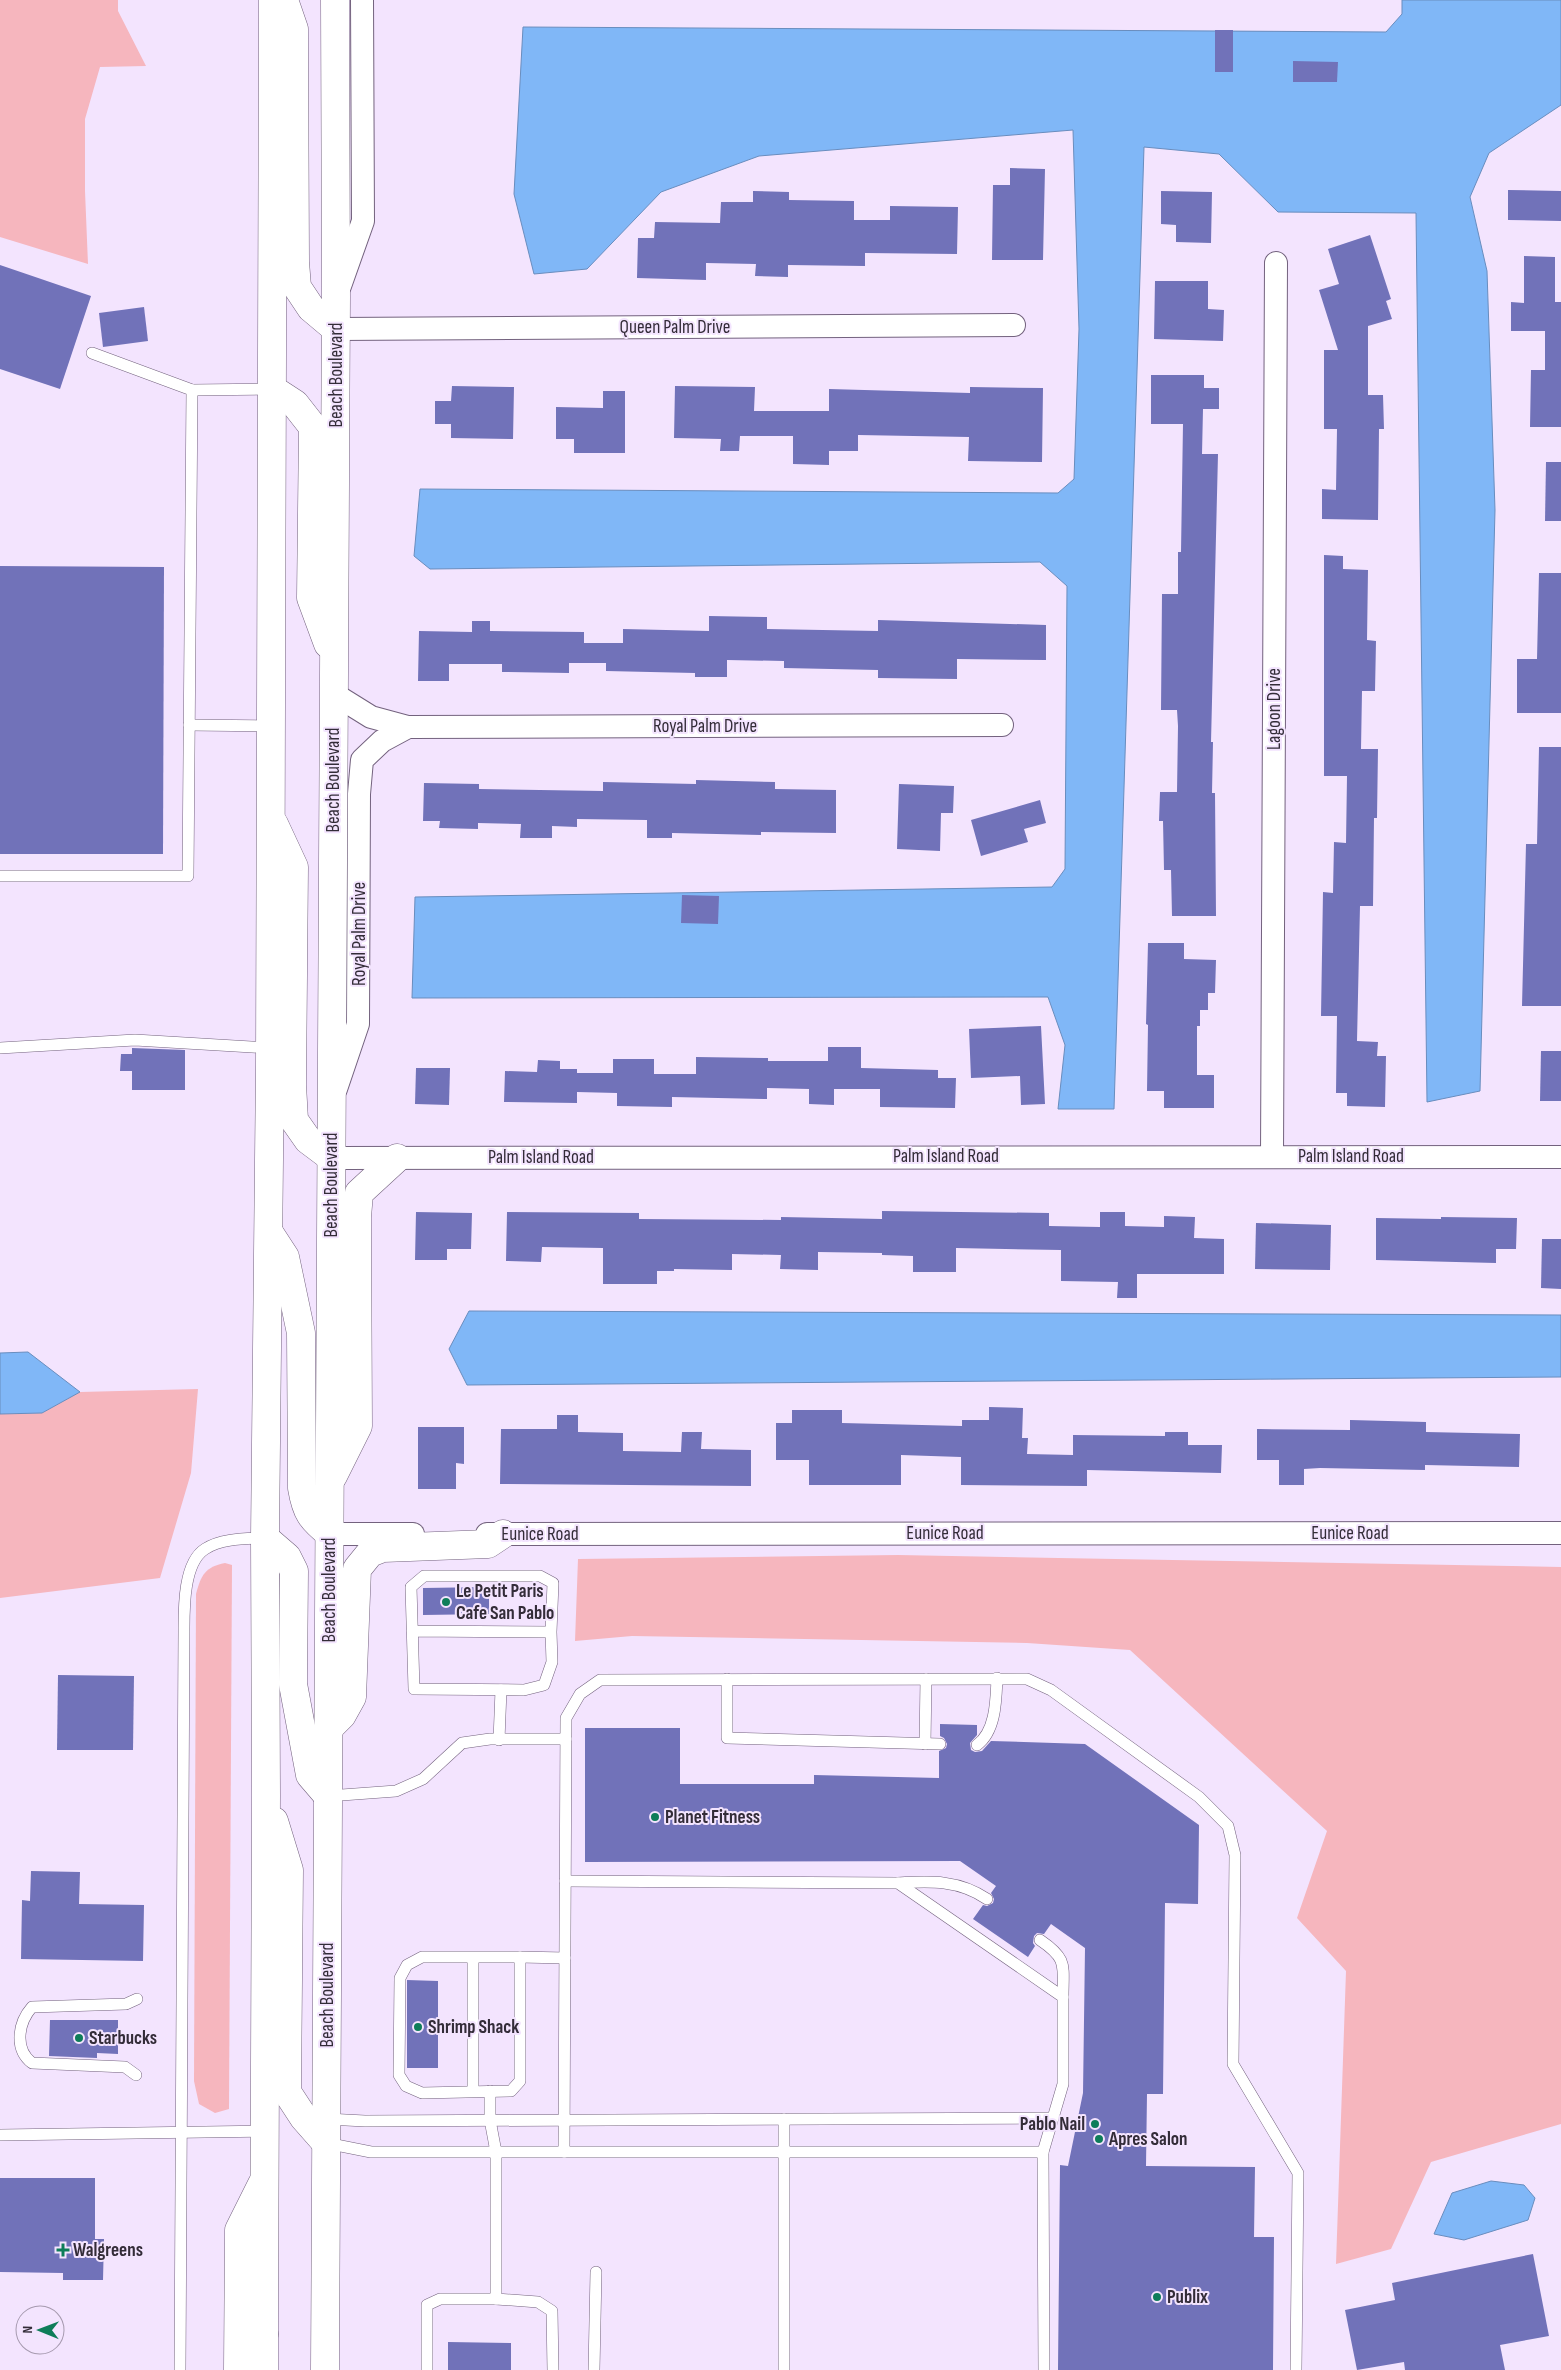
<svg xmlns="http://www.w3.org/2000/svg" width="1561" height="2370" font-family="'Sofia Sans Condensed',sans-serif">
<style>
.green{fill:#f6b6be}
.water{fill:#80b7f7;stroke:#698dbe}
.building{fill:#7172b9}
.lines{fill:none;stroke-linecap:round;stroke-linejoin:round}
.service-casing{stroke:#73627e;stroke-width:12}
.minor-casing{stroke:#73627e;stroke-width:24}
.primary-casing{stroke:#73627e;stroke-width:29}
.trunk-casing{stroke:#73627e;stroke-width:29}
.service{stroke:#fff;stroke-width:11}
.minor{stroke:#fff;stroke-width:22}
.primary{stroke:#fff;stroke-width:28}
.trunk{stroke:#fff;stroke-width:28}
.poi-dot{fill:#0e7d59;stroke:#f3e4fe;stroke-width:2}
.labels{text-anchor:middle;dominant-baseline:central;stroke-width:4;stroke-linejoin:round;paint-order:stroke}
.street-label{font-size:19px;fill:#332c38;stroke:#f3e4fe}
.poi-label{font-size:19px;font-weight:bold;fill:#332c38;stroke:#f3e4fe;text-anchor:start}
</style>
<rect width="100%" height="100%" fill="#f3e4fe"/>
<g class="green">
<path d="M0,0H118V11L146,66L100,67L85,119V191L88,264L0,237Z"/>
<path d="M198,1389L191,1473L160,1578L0,1598V1414L42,1413L80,1392Z"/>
<path d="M898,1555L1561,1567V2124L1431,2162L1391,2249L1336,2264L1346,1971L1297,1918L1327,1831L1130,1650L1027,1643L632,1636L575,1641L578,1559Z"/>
<path d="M225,1563L232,1565L229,2109L215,2113L199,2104L194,2081L196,1594C201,1575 205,1567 225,1563Z"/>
</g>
<g class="water">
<path d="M1402,0H1561V105L1489,153L1470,197L1487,271L1495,510L1480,1091L1427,1102L1416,213L1278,212L1219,154L1144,147L1114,1109H1058L1065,1045L1048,997L412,998L415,897L1052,887L1065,869L1067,586L1040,562L430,569L414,556L420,489L1058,493L1074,479L1079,329L1073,130L759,156L661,192L587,269L534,274L514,194L523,27L1386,32L1402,14Z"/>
<path d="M469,1311L1561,1315V1377L467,1385L449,1349Z"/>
<path d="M28,1352L80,1392L42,1413L0,1414V1353Z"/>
<path d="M1491,2181L1524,2185L1535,2198L1528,2220L1464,2240L1434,2234L1452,2193Z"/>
</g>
<g class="building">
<rect x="1215" y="30" width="18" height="42"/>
<path d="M1293,61L1338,62L1337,82H1293Z"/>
<path d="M1010,168L1045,169L1043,260H992L993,185H1010Z"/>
<path d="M1508,190L1561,191V221L1508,220Z"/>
<path d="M753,191L789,192V200L854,201V220H890V206L958,207L957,254L865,253V266L788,265V277L755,276L756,264L706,263V280L637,278L638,238H654L655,222L720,223L721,202H753Z"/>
<path d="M1161,191L1212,192L1211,243L1176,242V225L1161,224Z"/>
<path d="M1370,235L1391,299L1386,301L1392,319L1368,326V395H1383L1384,429H1379L1378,520L1322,519V489L1336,490L1337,429H1324V350H1338L1319,290L1339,284L1328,249Z"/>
<path d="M1524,256L1555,257V302H1561V427H1530L1531,370H1545V331H1511V302L1524,303Z"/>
<path d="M0,265L91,296L60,389L0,369Z"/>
<path d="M1155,281H1208V309L1224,310L1223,341L1154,339Z"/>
<path d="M144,307L148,341L103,347L99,313Z"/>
<path d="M1151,375H1204V388H1219V409H1203L1202,454H1218L1211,742H1213L1212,793H1215L1216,916H1172L1171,870H1164L1163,821H1159L1160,792H1177L1178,726L1177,710H1161L1162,594H1178V552H1181L1183,424H1151Z"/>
<path d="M452,386L514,387L513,439L451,438V424H435V401H451Z"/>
<path d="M675,386L755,387L754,411H829V389L970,393V387L1043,388L1042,462L968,461L969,437L858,435V451H829V465L793,464V436H740L739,451H720L721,439L674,438Z"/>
<path d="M603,391H625V453H574V439H556V407L603,408Z"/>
<path d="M1546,462H1561V521H1545Z"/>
<path d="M1324,555L1343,556V569L1368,570L1367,640L1376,641L1375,691H1362L1361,749H1378L1377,818H1374L1373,906H1360L1357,1041L1378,1042L1377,1056H1386L1385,1107L1347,1106V1093H1336L1337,1016H1321L1323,892L1333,893L1334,842L1346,843L1347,776H1324Z"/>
<path d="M0,566L164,567L163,854H0Z"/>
<path d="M1539,573H1561V713H1517V659H1537Z"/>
<path d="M709,616L767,617V629L878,631V620L1046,625V660L957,659V679L878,678V670L784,668V661L727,660V677H695V673L606,671V663H569V673L502,672V664H449V681H418L419,631L472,632V621H490V631L584,632V643H623V629L709,631Z"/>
<path d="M1539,747H1561V1006H1522L1526,844H1537Z"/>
<path d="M696,780L775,782V789L836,790V833L761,832V835L672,833V838H647V820L577,819V827L552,826V838H520L521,824L478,823V829L439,828L440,821H423L424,783L479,784V789L603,791V782L696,784Z"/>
<path d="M899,784L954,786L953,813H941L940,851L897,849Z"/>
<path d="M1040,800L1046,823L1024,829L1028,842L981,856L971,820Z"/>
<path d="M682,895L719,896L718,924L681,923Z"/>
<path d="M1148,943H1184V959L1216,960L1215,993H1208V1010H1200V1026H1197V1075H1214V1108H1164V1091H1147L1148,1025L1146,1024Z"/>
<path d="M1041,1026L1045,1104L1021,1105L1020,1076L971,1078L969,1029Z"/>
<path d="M828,1047H861V1068L938,1070V1078H956L955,1108L880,1107V1089H834V1105L809,1104V1089L767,1088V1099L672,1097V1107L617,1106V1093L577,1092V1103L504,1102L505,1071L537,1072L538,1060L560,1061V1069H577V1073H613V1059H654V1074H696V1057L768,1058V1061H828Z"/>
<path d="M132,1048L185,1050V1090H132V1071H120L121,1054H132Z"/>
<path d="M1541,1051H1561V1101H1540Z"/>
<path d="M416,1068H450L449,1105L415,1104Z"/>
<path d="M882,1211L1049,1213V1226L1100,1227V1212H1125V1226L1164,1227V1216L1195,1217L1194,1238L1224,1239V1274H1137V1298H1117L1118,1282L1061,1281V1250L956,1248V1272H913V1256L882,1255V1253L818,1252V1270L780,1269L781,1255L732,1254V1270L674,1269V1271H657V1284H603V1248L542,1247L541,1262L506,1261L507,1212L639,1213V1219L781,1220V1217L882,1219Z"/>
<path d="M416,1212L472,1213L471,1249H447V1260H415Z"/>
<path d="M1441,1217L1517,1218L1516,1249H1496V1263L1376,1260V1218L1441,1219Z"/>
<path d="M1256,1223L1331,1225L1330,1270L1255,1269Z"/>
<path d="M1542,1239H1561V1289L1541,1288Z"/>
<path d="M989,1407L1023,1408L1022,1438H1028L1027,1454L1073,1455V1435L1165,1436V1432H1188V1445H1222L1221,1473L1087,1470V1486L961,1485V1457L901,1455V1485H809V1460H776V1423H792V1410H842V1423L962,1426V1420H989Z"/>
<path d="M557,1415H578V1432L623,1433V1451L681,1452L682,1432H702L701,1449L751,1450V1486L500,1484L501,1429H557Z"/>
<path d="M1350,1420L1426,1422V1432L1520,1434L1519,1467L1425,1465V1470L1320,1468L1304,1469V1485H1279V1460H1257V1429L1350,1430Z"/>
<path d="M418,1427H464V1464L456,1463V1489H418Z"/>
<path d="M489,1587V1614L423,1615V1588Z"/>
<path d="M58,1675L134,1676L133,1750H57Z"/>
<path d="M940,1724L977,1725V1735L970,1743L971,1750L975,1752L982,1751L991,1741L1085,1744L1199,1825L1198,1904L1165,1903L1163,2094H1147L1146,2166L1255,2167L1254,2237H1274L1273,2370H1058L1060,2165L1068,2166L1083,2093L1085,1948L1051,1924L1044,1934L1037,1933L1034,1936L1033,1943L1035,1946L1028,1957L973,1919L983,1905L987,1906L993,1903L994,1899L991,1893L996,1886L960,1861L585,1862V1728H680V1784H814V1775L939,1778V1751L946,1748L947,1744L944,1738L940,1736Z"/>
<path d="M31,1871L80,1872L79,1904L144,1905L143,1961L21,1959L22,1900L30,1901Z"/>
<path d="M407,1980L438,1981V2068H407Z"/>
<path d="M50,2020H118V2054L97,2053V2058L49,2056Z"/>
<path d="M0,2178H95V2239H104L103,2280H63V2273L0,2272Z"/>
<path d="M1533,2254L1549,2336L1500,2345L1505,2370H1405L1404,2362L1357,2370L1345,2310L1395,2300L1392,2283Z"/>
<path d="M448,2342L511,2343V2370H448Z"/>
</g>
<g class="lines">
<defs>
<g id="service">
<path d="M192,390L272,389"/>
<path d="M189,725L271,726"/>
<path d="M0,876H188L192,390L92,353"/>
<path d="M0,1048L135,1040L270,1048"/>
<path d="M412,1631L551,1632L552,1662L544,1685L524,1690L414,1689L411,1587L424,1576H540L553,1583L551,1632"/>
<path d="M727,1679V1738L940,1744"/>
<path d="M499,1740L501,1690"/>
<path d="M925,1744L926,1679"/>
<path d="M977,1745C996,1731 996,1700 997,1678"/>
<path d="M328,1796L396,1791L423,1779L462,1743L490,1739H566"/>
<path d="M565,1881L898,1883L1063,1997V2084L1043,2152L1044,2370"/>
<path d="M898,1883C931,1881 959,1880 987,1899"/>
<path d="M1040,1940C1068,1959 1063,1965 1063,1997"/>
<path d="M520,1957L565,1958"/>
<path d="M136,2075L125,2067L32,2063C14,2049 18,2023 32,2007L126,2004L137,1999"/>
<path d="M473,2091V1957H520V2081L511,2091L422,2093L406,2086L399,2075L400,1978L407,1965L422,1957H473"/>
<path d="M490,2091V2120L496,2152V2299L538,2302L552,2311L553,2370"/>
<path d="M327,2119L365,2121L1053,2118"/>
<path d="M0,2135L265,2131"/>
<path d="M326,2143L371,2152H1043"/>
<path d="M564,2152L566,1718L580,1694L600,1680L1027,1679L1051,1690L1199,1797L1228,1826L1235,1855L1233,2064L1298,2173L1296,2370"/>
<path d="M180,2370L184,1632C184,1610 183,1563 205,1549C222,1538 246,1539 265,1538"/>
<path d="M427,2370V2305L440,2299H496"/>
<path d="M594,2370L596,2272"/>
<path d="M784,2370V2119"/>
</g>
<g id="minor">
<path d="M340,286L363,221L362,0"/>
<path d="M336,329L1014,325"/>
<path d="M334,694L371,717L408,727L1002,725"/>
<path d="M336,1089L358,1024L359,794L362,760L382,741L408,727"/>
<path d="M1272,1156L1276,263"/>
<path d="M332,1158L1561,1157"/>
<path d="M330,1534H413"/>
<path d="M487,1534L1561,1533"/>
</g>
<path id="primary" d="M264,2370V2334"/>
<g id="trunk">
<path d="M284,0L294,29L295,262L297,287L311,308L336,329"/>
<path d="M272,389L295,404L313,427L311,598L328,644"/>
<path d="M274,824L294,867L292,1085L294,1120L308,1140L332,1158"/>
<path d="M270,1234L285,1257L301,1333L302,1488C306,1512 311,1519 330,1534"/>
<path d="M333,1476L358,1426L357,1217L359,1193L397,1158"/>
<path d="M265,1538L287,1557L294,1571L293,1684L310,1775L328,1796"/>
<path d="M328,1729L342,1715L352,1697L357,1569L370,1553L383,1548L488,1544L503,1534"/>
<path d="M274,1821L289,1870L287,2092L304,2118L326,2143"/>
<path d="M264,2334L266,1795L265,1538L270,1065L273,0"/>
<path d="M238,2370L239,2230L262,2184"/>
<path d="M325,2370L336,297L335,0"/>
</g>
</defs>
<use href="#service" class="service-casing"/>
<use href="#minor" class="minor-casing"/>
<use href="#primary" class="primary-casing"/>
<use href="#trunk" class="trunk-casing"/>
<use href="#service" class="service"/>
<use href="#minor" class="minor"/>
<use href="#primary" class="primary"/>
<use href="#trunk" class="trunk"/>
</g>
<g class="poi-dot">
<circle cx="446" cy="1602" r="5"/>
<circle cx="655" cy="1817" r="5"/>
<circle cx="418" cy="2027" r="5"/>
<circle cx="79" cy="2038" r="5"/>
<circle cx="1095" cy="2124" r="5"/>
<circle cx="1099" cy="2139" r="5"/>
<path d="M60.5 2242.5h5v5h5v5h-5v5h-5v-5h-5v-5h5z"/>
<circle cx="1157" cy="2297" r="5"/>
</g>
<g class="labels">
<g class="street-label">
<text x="675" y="327">Queen Palm Drive</text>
<text transform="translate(336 375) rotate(-90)">Beach Boulevard</text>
<text transform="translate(1274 709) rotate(-90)">Lagoon Drive</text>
<text x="705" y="726">Royal Palm Drive</text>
<text transform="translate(333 780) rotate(-90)">Beach Boulevard</text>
<text transform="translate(359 934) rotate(-90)">Royal Palm Drive</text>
<text x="946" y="1156">Palm Island Road</text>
<text x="1351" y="1156">Palm Island Road</text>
<text x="541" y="1157">Palm Island Road</text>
<text transform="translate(331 1185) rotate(-90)">Beach Boulevard</text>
<text x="945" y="1533">Eunice Road</text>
<text x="1350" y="1533">Eunice Road</text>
<text x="540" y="1534">Eunice Road</text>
<text transform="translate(329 1590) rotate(-90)">Beach Boulevard</text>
<text transform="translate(327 1995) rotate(-90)">Beach Boulevard</text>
</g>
<g class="poi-label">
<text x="456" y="1591">Le Petit Paris<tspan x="456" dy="22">Cafe San Pablo</tspan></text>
<text x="665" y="1817">Planet Fitness</text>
<text x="428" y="2027">Shrimp Shack</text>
<text x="89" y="2038">Starbucks</text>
<text x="1085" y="2124" text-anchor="end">Pablo Nail</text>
<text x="1109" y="2139">Apres Salon</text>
<text x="73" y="2250">Walgreens</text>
<text x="1167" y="2297">Publix</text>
</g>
</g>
<g transform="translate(40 2330) rotate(271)"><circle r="24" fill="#f3e4fe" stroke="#a69aaf"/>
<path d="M0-4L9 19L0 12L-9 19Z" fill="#0e7d59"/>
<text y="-8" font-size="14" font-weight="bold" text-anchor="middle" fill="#332c38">N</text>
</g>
</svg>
